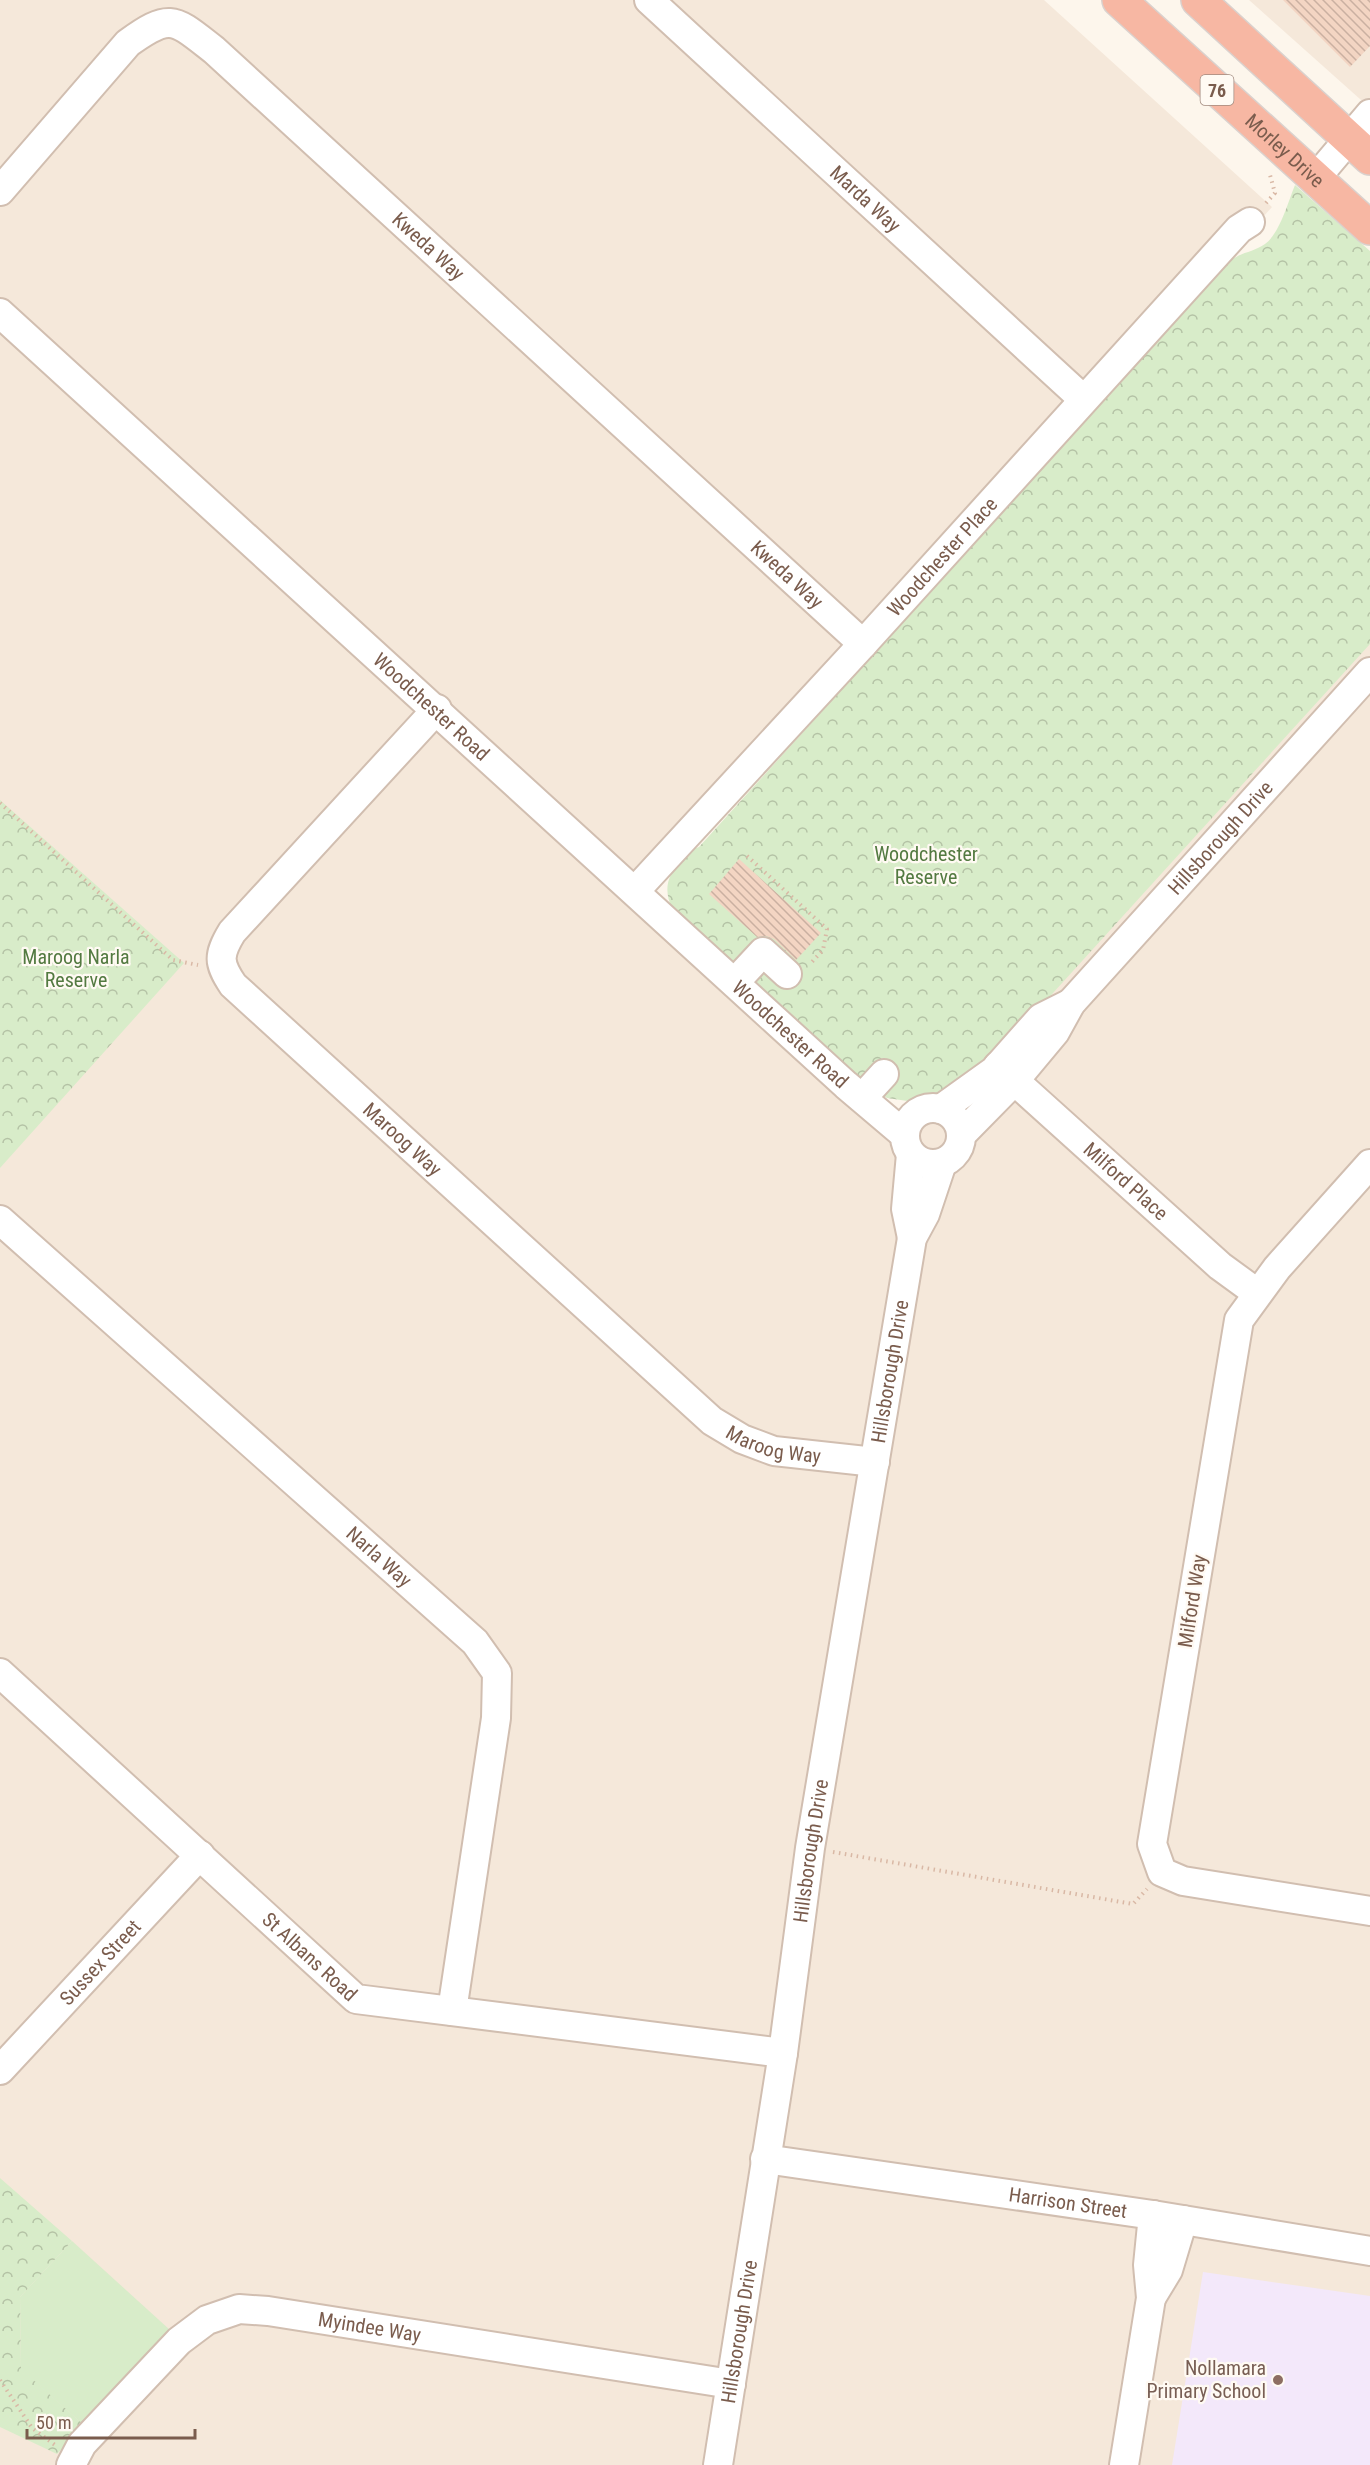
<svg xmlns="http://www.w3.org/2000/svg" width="1370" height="2465" font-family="'Roboto Condensed',sans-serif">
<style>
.residential{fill:#f5e8da}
.education{fill:#f3e8fa}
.grass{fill:#d8ecc9}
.park{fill:url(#park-crowns)}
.building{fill:url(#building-back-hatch)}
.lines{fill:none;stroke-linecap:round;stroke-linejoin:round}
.minor-casing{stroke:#d1beb0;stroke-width:32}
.highway-casing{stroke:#dad1cd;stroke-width:36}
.path{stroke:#d9b8a5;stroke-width:4;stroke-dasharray:1.5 4.5;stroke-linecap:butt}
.minor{stroke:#fff;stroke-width:28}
.highway{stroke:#f7b7a3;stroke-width:33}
.education-dot{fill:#8d6e63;stroke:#fffaf3;stroke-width:2}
.labels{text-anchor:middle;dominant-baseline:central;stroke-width:4.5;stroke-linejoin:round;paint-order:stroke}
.shield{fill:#fffaf3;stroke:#a28b7f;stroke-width:1.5}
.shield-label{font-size:18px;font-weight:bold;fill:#7a5c4d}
.street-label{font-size:20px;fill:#7a5c4d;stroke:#fffaf3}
.park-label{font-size:20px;fill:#537a41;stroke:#fffaf3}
.education-label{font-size:20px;fill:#785e54;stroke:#fffaf3;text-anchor:end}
</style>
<defs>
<pattern id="park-crowns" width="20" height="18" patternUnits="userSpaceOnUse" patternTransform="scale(1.5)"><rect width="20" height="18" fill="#d8ecc9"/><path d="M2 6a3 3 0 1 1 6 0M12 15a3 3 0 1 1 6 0" fill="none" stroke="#b4c2a5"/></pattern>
<pattern id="building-back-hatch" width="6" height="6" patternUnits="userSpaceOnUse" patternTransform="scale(1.5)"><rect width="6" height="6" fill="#f3d5c3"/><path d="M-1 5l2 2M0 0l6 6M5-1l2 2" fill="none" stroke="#cab0a1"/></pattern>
</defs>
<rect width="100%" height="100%" fill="#fdf6ec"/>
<g class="residential">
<path d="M0,0H1044L1272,207L640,905L879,1131L952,1096L1370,637V2465H0Z"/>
<path d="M1249,0H1370V108Z"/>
</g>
<path class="education" d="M1203,2272L1370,2296V2465H1172Z"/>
<path class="grass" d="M72,2241L170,2330L84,2425L21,2370L20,2297Z"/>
<g class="park">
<path d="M1295,185L1370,251V644L974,1080L951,1099L921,1103L887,1098L844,1069L672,909C664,890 666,877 681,861C687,855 691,849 699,847L1230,261C1241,252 1254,252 1265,244C1280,233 1288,202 1295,185Z"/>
<path d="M0,800L184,963L0,1168Z"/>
<path d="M0,2178L72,2241L20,2297L21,2369L84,2425L57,2454L0,2427Z"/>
</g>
<g class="building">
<path d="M1283,0H1370V46L1350,67Z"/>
<path d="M739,859L821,933L796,960L774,939L766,936L757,937L709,894Z"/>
</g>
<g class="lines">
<defs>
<g id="minor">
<path id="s1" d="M649,0L1083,399"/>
<path d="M1315,179L1370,114"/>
<path id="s2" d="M0,191L128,43C171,12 174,19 214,50L863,644"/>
<path id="s3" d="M0,313L846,1085L905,1135"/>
<path id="s4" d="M437,709L232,932C218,955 218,963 233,985L712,1421L742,1439L774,1451L875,1462"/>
<path id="s5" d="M635,891L863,644L1239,229L1250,222"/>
<path d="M735,982L763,952L787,974"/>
<path id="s6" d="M998,1066L1220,1266L1257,1293"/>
<path d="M862,1098L884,1074"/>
<circle cx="933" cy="1136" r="28"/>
<path d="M941,1109L994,1071L1041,1018L1071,1003"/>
<path id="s7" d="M962,1134L1015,1080L1055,1032L1071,1003L1370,672"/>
<path d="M911,1154L906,1209L912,1238"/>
<path d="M1370,1164L1277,1268L1239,1320L1152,1844L1162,1872L1183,1881L1370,1911"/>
<path id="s8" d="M0,1220L475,1642L497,1673L496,1718L452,2011"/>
<path id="s9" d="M0,1673L356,1999L783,2053"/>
<path id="s10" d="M0,2070L200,1855"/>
<path id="s11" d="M765,2159L1153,2215L1370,2251"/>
<path d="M1151,2298L1168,2270L1183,2220"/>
<path id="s12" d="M71,2465L82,2444L179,2341L207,2320L239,2309L268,2311L731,2384"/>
<path id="s13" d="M718,2465L783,2053L810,1848L912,1238L925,1214L942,1163"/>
<path d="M1124,2465L1151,2298L1148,2265L1153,2215"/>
</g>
<g id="highway">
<path id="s14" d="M1119,0L1370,228"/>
<path d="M1198,0L1370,158"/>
</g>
</defs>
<use href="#minor" class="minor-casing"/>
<use href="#highway" class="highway-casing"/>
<g class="path">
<path d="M1266,203L1275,193L1270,175"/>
<path d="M0,803L173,960L198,965"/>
<path d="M747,856L827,929L823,950L810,964"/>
<path d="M833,1852L1133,1904L1147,1889"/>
<path d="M0,2380L32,2428L55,2445"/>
</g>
<use href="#minor" class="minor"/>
<use href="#highway" class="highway"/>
</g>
<circle class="education-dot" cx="1278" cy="2380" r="6"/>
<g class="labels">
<rect class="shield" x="1200.5" y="75" width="33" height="30" rx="4.5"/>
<g class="shield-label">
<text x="1217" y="90">76</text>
</g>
<g class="street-label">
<text stroke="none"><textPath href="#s14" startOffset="224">Morley Drive</textPath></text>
<text stroke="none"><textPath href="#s1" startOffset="294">Marda Way</textPath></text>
<text stroke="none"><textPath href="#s2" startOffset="586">Kweda Way</textPath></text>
<text stroke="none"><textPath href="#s5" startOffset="454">Woodchester Place</textPath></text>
<text stroke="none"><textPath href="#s2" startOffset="1072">Kweda Way</textPath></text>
<text stroke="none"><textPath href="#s3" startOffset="584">Woodchester Road</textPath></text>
<text stroke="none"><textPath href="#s7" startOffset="394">Hillsborough Drive</textPath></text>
<text stroke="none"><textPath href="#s3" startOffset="1070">Woodchester Road</textPath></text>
<text stroke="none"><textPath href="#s4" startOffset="590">Maroog Way</textPath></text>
<text stroke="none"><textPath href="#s6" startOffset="172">Milford Place</textPath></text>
<text stroke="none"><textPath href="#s13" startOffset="1107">Hillsborough Drive</textPath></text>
<text stroke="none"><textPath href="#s4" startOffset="1076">Maroog Way</textPath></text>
<text stroke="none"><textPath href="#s8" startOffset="507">Narla Way</textPath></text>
<text transform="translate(1192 1601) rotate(-81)">Milford Way</text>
<text stroke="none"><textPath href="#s13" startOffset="621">Hillsborough Drive</textPath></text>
<text stroke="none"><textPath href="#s9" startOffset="420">St Albans Road</textPath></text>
<text stroke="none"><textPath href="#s10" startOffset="147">Sussex Street</textPath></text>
<text stroke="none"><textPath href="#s11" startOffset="306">Harrison Street</textPath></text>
<text stroke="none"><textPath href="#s12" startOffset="366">Myindee Way</textPath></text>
<text stroke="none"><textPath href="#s13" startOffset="135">Hillsborough Drive</textPath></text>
</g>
<g class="park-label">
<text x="926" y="854">Woodchester<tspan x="926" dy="23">Reserve</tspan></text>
<text x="76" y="957">Maroog Narla<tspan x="76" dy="23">Reserve</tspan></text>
</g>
<g class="education-label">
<text x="1266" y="2368">Nollamara<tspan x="1266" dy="23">Primary School</tspan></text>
</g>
</g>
<path d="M27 2429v9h168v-9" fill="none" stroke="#7a5c4d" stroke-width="3"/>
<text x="36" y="2429" font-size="18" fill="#7a5c4d" stroke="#fffaf3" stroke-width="4.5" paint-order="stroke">50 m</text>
</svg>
